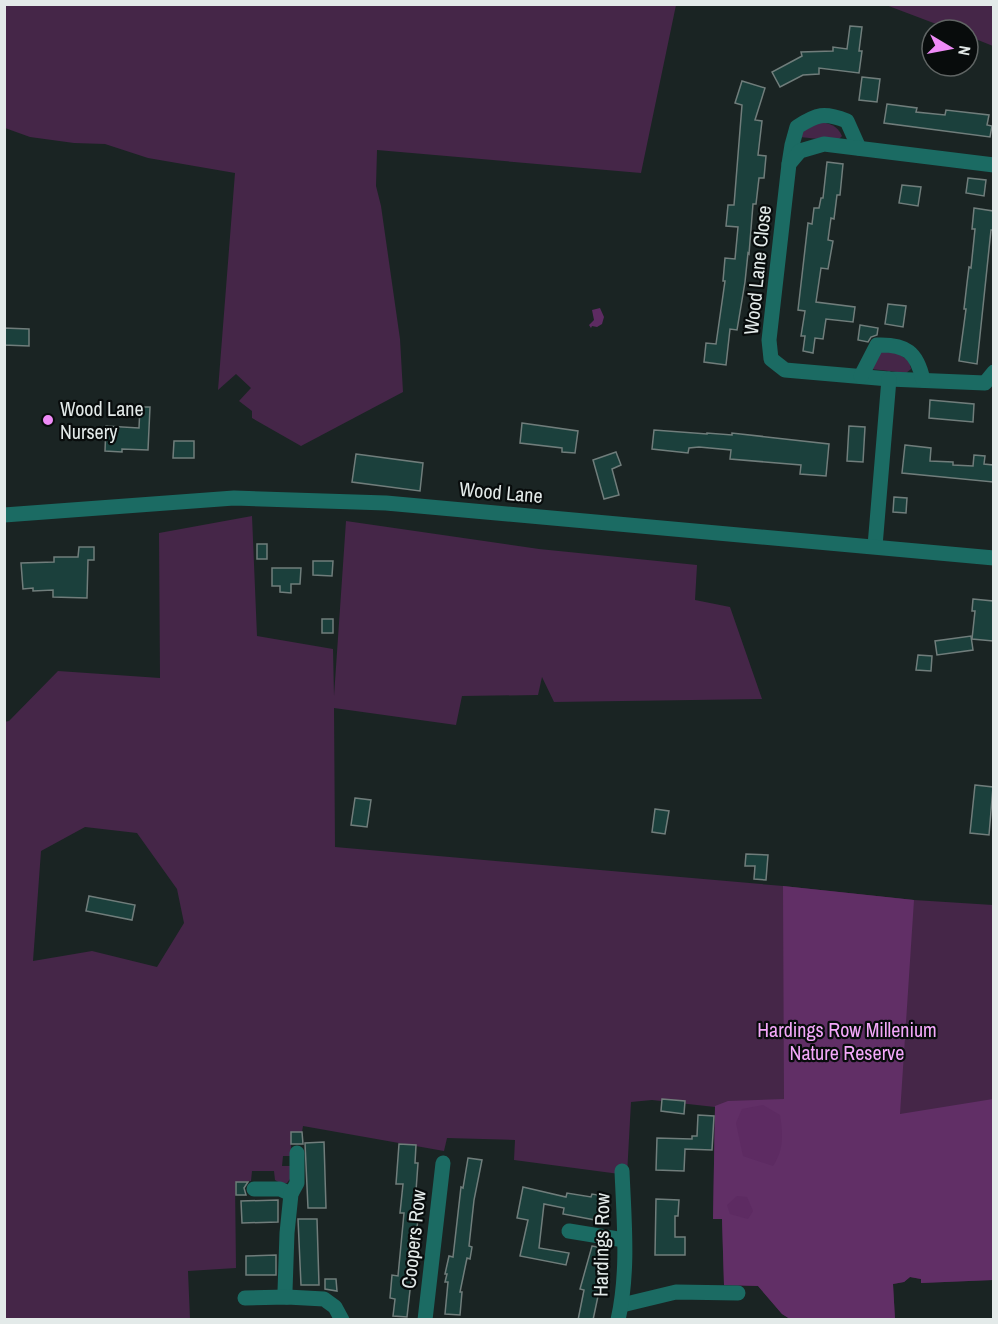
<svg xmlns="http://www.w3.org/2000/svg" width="998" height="1324" font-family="'Archivo Narrow',sans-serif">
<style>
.green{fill:#452648;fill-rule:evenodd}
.forest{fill:#612f66}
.water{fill:#5d2b62}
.building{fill:#1b403c;stroke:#707d7b;stroke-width:1.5}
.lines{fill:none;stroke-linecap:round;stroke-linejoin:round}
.minor{stroke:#1b6b63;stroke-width:15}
.tertiary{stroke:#1b6b63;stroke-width:15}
.poi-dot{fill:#ef8bf7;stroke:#080c0c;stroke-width:2}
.labels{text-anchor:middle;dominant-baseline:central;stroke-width:4.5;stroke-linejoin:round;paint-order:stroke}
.street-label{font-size:20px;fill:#e3eae9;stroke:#080c0c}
.poi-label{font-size:20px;fill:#e3eae9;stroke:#080c0c;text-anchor:start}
.park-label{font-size:20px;fill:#f4a8fa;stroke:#080c0c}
</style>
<rect width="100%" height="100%" fill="#1a2423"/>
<g class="green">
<path d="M5,4H676V5L641,173L377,150L376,186L381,206L400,339L403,392L301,446L252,418V411L239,401L251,388L236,374L218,390L235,173L148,158L105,144L74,143L30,137L5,128Z"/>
<path d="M886,5H993V46L968,36V30H952Z"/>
<path d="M818,122C829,123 837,125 842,136L837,141L800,137V131Z"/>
<path d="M887,346L909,361L911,369L906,373L871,369V357Z"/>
<path d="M252,516L257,636L333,649L334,696L346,521L539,549L697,565L695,600L730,607L762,699L554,702L542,677L538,695L462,696L456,725L334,708L335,847L783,886L914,900L993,905V1280L921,1283V1279L910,1277L904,1282L893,1284L895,1320L790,1319L782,1314L758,1286L724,1285L722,1219H713L715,1107L652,1100L631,1102L627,1175L514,1160L515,1140L447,1138L444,1151L303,1126L302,1132L291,1133V1156H283L282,1166H291L292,1176L287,1183H280L275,1180L274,1171H252L251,1181L235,1182L236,1268L188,1271L190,1319H5L4,722L9,721L58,671L160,678L159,533ZM85,827L137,833L177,889L184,923L157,967L92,951L33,961L41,851Z"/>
</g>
<path class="forest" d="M783,886L914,900L900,1114L993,1099V1280L921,1283V1279L910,1277L904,1282L893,1284L895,1319H790L782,1314L758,1286L724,1285L722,1219H713L715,1106L728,1101L784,1099Z"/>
<g class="water">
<path d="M600,308L604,317L602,324L597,327L592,326L591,328L589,325L594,320L592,310Z"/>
<path d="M763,1105L780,1115C783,1134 784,1149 773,1166L743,1156L736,1123L742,1109Z"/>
<path d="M737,1196L747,1197L753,1211L748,1219L730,1214L727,1205Z"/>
</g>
<g class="building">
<path d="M850,26L862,27L859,51H862L859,73L819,68V74L803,75L780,87L772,72L802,56L801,52L833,51V47L847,49Z"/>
<path d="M862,77L880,79L877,102L859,100Z"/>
<path d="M742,81L765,88L755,120L762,121L758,155L766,156L764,178H759L756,204H753L749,254L748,253L745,282L737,330L730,329L726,365L704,362L706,343L716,344L725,281H723L725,258L735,259L738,227L726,226L728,205H734L742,105L735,103Z"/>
<path d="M887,104L917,108L916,112L945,115L946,110L989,115L987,125L992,126L990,137L884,123Z"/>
<path d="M827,162L843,164L840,195H837L834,219L831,218L828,240L833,241L828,269L821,268L816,302L855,307L853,322L826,319L823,339L815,338L813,353L803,351L805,336H801L805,311L798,310L808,223L812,224L814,208H819L821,198H823Z"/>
<path d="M968,178L986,180L984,196L966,193Z"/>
<path d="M902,185L921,187L918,206L899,203Z"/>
<path d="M974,208L993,211V230H991L977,364L959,361L966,309H964L967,283L969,267L971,268L975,229H972Z"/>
<path d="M888,304L906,306L903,327L885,324Z"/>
<path d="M860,325L878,328L877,335L871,337L868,342L858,340Z"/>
<path d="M4,328L29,329V346L4,345Z"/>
<path d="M930,400L974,404L973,422L929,418Z"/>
<path d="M140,407H150L148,450L122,449V452L105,451L106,426L139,428Z"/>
<path d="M522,423L578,431L575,453L562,452V448L520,443Z"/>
<path d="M849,426L865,427L863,462L847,461Z"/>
<path d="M654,430L707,434V433L732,435V433L829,444L826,476L800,474L801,465L730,459L731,450L699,447L689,448L688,453L652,449Z"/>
<path d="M174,441H194V458H173Z"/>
<path d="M905,445L931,448L930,461L953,462V465L973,466L974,455L985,456L984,464L993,465V482L902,473Z"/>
<path d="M616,452L621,465L612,469L619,495L604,499L593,460Z"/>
<path d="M356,454L423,463L420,491L352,482Z"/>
<path d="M894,497L907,498L906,513L893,512Z"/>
<rect x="257" y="544" width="10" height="15"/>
<path d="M79,547H94V560H88L87,598L53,597V590L33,591V588L23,589L21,563L54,562V557H78Z"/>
<path d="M313,561H333L332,576L313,575Z"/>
<path d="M272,568H301L300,584H291V593L280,592V586H272Z"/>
<path d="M973,599L993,601V641L972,639L975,611H972Z"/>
<rect x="322" y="619" width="11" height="14"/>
<path d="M971,636L973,650L937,655L935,641Z"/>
<path d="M918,655L932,656L931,671L916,670Z"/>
<path d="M975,785L993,787L989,835L970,833Z"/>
<path d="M355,798L371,800L367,827L351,825Z"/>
<path d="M655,809L669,811L665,834L652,832Z"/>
<path d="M746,854L768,855L766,880L754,879L755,866H745Z"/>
<path d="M89,896L135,905L132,920L86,911Z"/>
<path d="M662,1099L685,1101L684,1114L661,1111Z"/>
<path d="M698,1115L714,1116L712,1150L685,1149L684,1171L656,1170L657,1138L692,1139V1136H697Z"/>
<path d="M291,1132H302L303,1144H291Z"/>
<path d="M324,1142L326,1208H308L305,1143Z"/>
<path d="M399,1144L416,1145L415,1163H418L416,1191L421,1192L407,1317L393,1316L395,1299L390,1298L392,1275L398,1276L404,1213H400L403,1184H396Z"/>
<path d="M468,1158L482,1160L474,1200L469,1246L472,1247L470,1259L467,1258L460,1292H462L460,1315L445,1314L448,1282H445L447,1274H445L449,1256L453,1257L461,1187L463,1188Z"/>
<path d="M236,1182H248L244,1188L246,1195H236Z"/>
<path d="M523,1187L566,1197L567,1193L591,1197L592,1194L610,1197L606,1222L563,1214L564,1208L544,1204L539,1248L569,1253L566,1265L520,1256L528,1220L517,1218Z"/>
<path d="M656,1199L679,1200L678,1216H675V1237H685V1255H655Z"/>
<path d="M278,1200V1222L242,1223L241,1201Z"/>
<path d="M298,1219H317L319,1285H301Z"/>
<path d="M592,1246L608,1249L602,1277L593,1320H578L584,1290L580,1289Z"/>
<path d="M276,1255V1275H246V1256Z"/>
<path d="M325,1279H336L337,1291L325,1289Z"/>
</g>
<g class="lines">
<g class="minor">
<path d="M789,164L792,145L797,127C817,114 824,112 847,121L859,148"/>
<path d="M994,165L824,144L800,151L789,164L769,340L771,359L785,370L889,379L985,383L994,372"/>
<path d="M861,376L877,345C906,344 917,352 923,380"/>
<path d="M875,546L889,379"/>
<path d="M254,1189H280L291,1194"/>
<path d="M569,1231L624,1240"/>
<path d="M287,1297L285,1291L287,1233L291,1194L297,1183V1153"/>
<path d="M245,1298L287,1297L324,1299L335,1307L342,1320"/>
<path d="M622,1305L676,1292L738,1293"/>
<path d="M425,1320L443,1163"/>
<path d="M618,1320C629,1271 624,1220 622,1171"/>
</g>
<path class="tertiary" d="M4,515L234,498L386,503L994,558"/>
</g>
<circle class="poi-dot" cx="48" cy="420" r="6"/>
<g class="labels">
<g class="street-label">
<text transform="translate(757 270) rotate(-84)">Wood Lane Close</text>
<text transform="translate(501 492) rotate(5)">Wood Lane</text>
<text transform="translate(413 1239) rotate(-84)">Coopers Row</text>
<text transform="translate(601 1245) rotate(-89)">Hardings Row</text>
</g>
<g class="poi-label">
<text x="60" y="408">Wood Lane<tspan x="60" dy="23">Nursery</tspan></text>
</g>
<g class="park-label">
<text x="847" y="1029">Hardings Row Millenium<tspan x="847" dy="23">Nature Reserve</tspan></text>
</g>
</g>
<rect width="998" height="1324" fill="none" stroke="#e3eae9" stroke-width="12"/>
<g transform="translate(950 48) rotate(100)"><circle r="28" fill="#080c0c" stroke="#606564" stroke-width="1.5"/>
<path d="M0-4.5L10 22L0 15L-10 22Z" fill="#ef8bf7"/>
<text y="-9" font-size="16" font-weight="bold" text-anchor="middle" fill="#e3eae9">N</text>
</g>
</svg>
